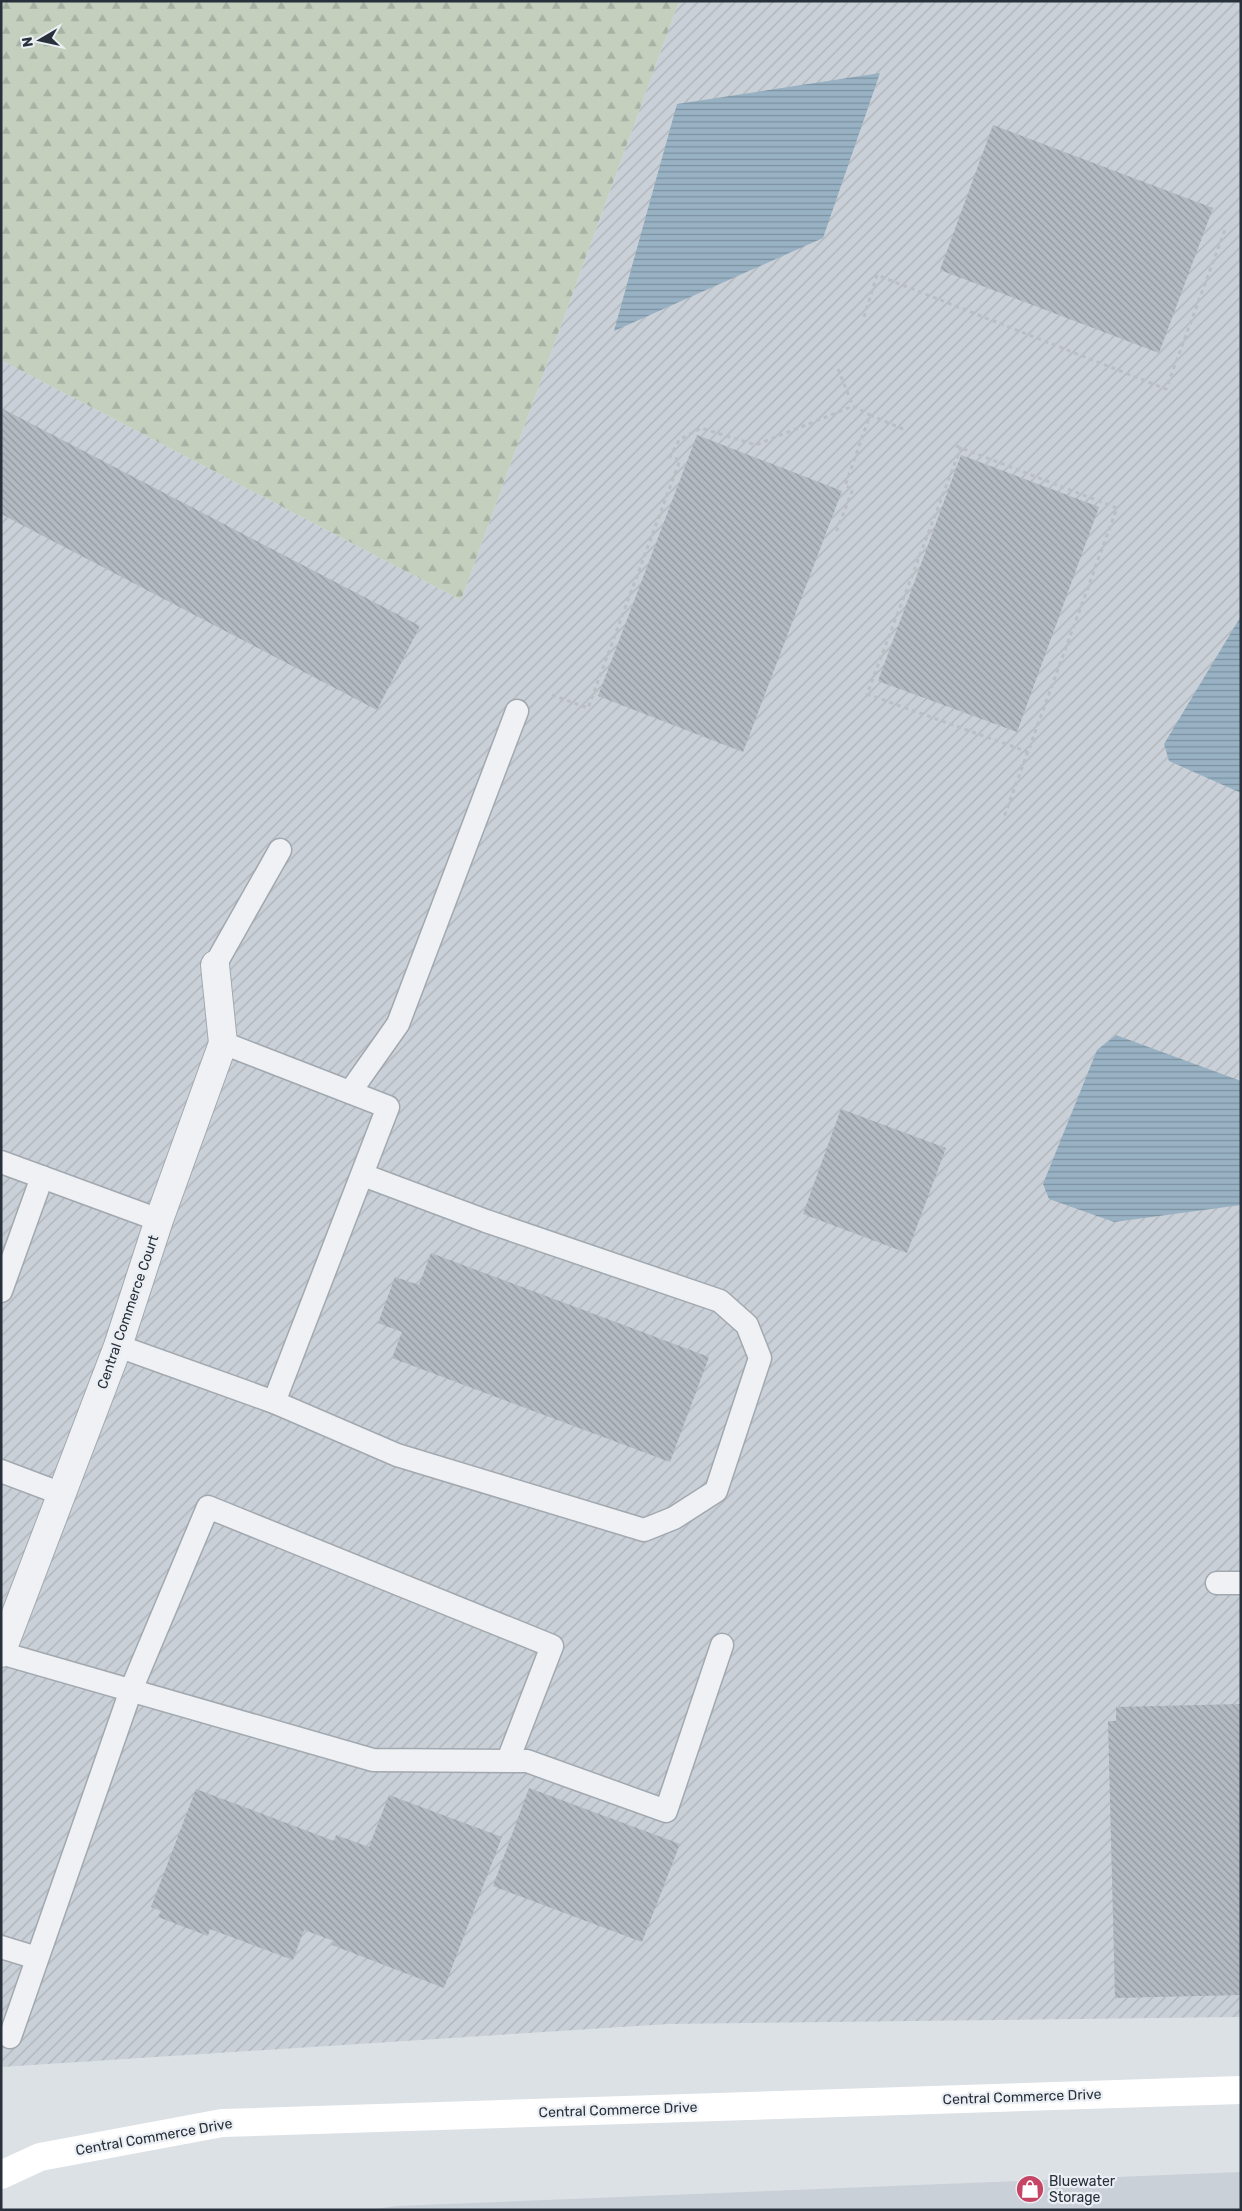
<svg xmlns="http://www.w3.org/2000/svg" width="1242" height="2211" font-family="Rubik,sans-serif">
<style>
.built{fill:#cad0d7}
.industrial{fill:url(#industrial-furrows)}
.forest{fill:url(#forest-firs)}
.water{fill:url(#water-rules)}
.building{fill:url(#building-back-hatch)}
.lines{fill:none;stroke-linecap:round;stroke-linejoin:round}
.lane-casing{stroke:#a2a8af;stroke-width:25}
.street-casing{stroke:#a2a8af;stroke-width:30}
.path{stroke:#bbbfc4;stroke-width:3;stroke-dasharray:4 4;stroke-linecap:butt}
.lane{stroke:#eff1f4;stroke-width:22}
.street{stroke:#eff1f4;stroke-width:28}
.secondary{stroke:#fff;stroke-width:28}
.labels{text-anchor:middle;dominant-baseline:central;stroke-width:4.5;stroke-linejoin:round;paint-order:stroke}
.street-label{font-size:14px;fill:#27303b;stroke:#ebeff3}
.poi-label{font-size:14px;fill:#27303b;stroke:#ebeff3;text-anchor:start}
</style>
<defs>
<pattern id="industrial-furrows" width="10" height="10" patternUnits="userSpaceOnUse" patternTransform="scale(1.25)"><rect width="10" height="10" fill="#cad0d7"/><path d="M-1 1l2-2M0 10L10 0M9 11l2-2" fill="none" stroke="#aeb3b9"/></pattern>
<pattern id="forest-firs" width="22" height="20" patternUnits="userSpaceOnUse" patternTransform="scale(1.25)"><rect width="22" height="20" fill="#c4cfbe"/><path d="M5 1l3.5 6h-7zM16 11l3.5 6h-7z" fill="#a8b2a4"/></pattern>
<pattern id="water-rules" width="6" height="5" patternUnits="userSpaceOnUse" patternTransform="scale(1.25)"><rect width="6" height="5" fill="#98b2c4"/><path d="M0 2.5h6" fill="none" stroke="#7c91a0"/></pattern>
<pattern id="building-back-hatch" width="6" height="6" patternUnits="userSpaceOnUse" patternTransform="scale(1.25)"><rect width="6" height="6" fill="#b4bac2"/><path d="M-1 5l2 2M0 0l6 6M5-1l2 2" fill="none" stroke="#92989f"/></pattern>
</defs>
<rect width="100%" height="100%" fill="#dce1e6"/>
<path class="built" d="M1241,2172V2210H367L397,2206Z"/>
<path class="industrial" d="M679,1H1241V2017L668,2024L1,2067V360L461,600Z"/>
<path class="forest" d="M1,1H679L461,600L1,360Z"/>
<g class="water">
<path d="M880,73L823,238L614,331L677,104Z"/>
<path d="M1241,616V793L1169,761L1164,744Z"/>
<path d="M1116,1035L1241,1081V1205L1114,1222L1049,1199L1043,1184L1097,1050Z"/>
</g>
<g class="building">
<path d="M993,125L1213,208L1159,353L940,270Z"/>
<path d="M1,408L420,626L377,710L1,514Z"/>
<path d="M697,435L842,491L743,752L598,696Z"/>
<path d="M961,455L1099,507L1017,732L878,681Z"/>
<path d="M841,1109L946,1148L907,1253L803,1214Z"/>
<path d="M431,1253L709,1357L670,1462L392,1358L402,1332L378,1323L395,1277L419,1285Z"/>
<path d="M1241,1704V1995L1115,1998L1108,1721H1116V1707Z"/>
<path d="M529,1788L680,1844L642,1942L493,1886Z"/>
<path d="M196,1789L334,1841L336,1835L369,1847L389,1795L502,1837L444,1988L332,1945L334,1941L304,1930L293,1960L210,1929L208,1936L158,1917L161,1911L151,1907Z"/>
</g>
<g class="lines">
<defs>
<g id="lane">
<path d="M215,965L280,850"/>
<path d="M350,1092L398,1024L517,711"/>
<path d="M1,1162L159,1220"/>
<path d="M1,1291L42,1177"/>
<path d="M118,1346L274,1402L388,1107L223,1043"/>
<path d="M274,1402L397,1455L644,1530L674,1518L716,1491L760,1358L747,1325L720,1301L486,1221L363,1175"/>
<path d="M1,1471L62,1494"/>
<path d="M1217,1583H1241"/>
<path d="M1,1653L373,1760L527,1761L666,1811L722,1645"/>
<path d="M1,1947L37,1958"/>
<path d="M10,2037L131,1690L208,1507L552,1646L508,1760"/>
</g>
<path id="street" d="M1,1653L118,1346L159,1220L223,1043L215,965"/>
</defs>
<use href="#lane" class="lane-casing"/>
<use href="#street" class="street-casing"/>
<g class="path">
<path d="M864,317L877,275L1166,389L1226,227"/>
<path d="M838,369L853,406"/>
<path d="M870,415L903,429"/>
<path d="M956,446L1117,508L1004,817"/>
<path d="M961,447L867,694L1028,752"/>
<path d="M552,695L588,708L680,460L670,457L679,440L701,428L756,445L853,406L870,415L845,486L853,489L835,535"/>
</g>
<use href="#lane" class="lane"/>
<use href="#street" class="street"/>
<path class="secondary" d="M1,2175L40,2157L222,2123L1241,2090"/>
</g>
<defs>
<symbol id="shop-disc" viewBox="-11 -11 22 22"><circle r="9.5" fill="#c64565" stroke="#ebeff3"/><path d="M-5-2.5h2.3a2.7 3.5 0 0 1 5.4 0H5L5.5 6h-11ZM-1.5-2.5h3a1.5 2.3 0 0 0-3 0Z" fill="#fff"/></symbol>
</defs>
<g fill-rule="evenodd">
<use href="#shop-disc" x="1014" y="2173" width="32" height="32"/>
</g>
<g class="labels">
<g class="street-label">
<text transform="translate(128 1312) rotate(-71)">Central Commerce Court</text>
<text transform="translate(1022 2097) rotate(-2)">Central Commerce Drive</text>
<text transform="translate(618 2110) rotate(-2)">Central Commerce Drive</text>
<text transform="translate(154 2137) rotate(-10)">Central Commerce Drive</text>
</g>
<g class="poi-label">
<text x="1049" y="2181">Bluewater<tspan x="1049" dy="16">Storage</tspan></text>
</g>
</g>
<rect width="1242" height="2211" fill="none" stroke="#27303b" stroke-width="5"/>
<g transform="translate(40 40) rotate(261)" stroke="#ebeff3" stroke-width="4" paint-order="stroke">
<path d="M0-4L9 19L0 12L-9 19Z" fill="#27303b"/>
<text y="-8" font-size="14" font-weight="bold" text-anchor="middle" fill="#27303b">N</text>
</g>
</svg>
